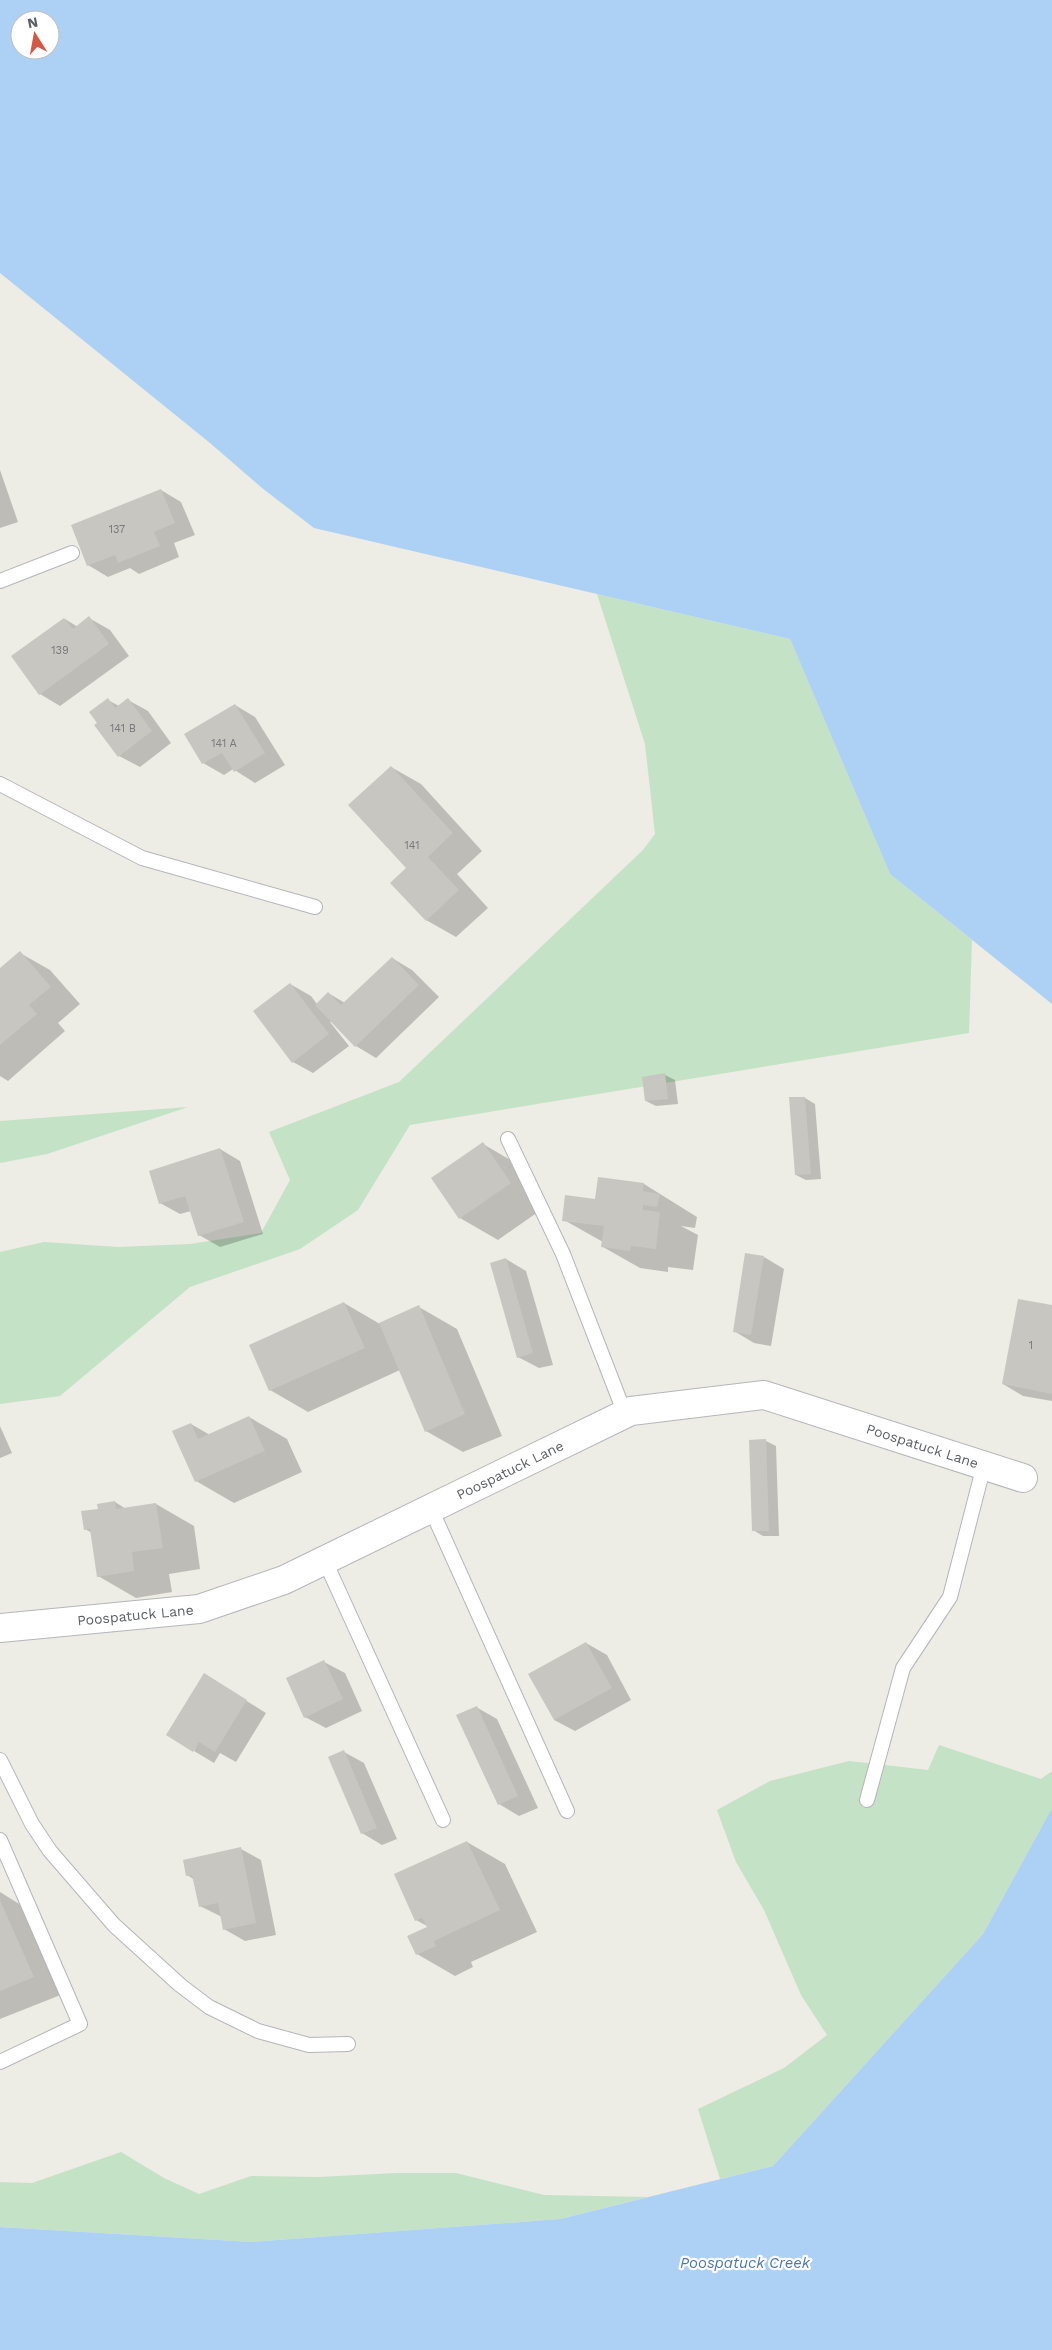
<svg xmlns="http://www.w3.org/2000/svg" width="1052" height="2350" font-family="'Work Sans',sans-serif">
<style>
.green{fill:#c4e2c6}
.water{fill:#add1f5;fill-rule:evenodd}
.shadow{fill:#0003}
.building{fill:#c8c6c1}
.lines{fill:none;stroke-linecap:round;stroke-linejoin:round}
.lane-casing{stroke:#b5b6ba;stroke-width:16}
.street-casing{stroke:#b5b6ba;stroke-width:30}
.lane{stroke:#fff;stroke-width:14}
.street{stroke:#fff;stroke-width:28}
.labels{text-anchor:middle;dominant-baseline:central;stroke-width:4.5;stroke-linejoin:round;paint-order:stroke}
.number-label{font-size:11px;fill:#77797a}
.street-label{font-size:14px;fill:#5c5f63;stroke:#fff}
.water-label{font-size:15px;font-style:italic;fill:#4f77ad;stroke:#fff}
</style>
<rect width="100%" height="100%" fill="#edece5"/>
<g class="green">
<path d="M597,594L790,639L890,874L972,940L969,1033L410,1125L358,1210L300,1249L190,1287L60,1396L0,1404V1252L44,1242L118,1247L190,1244L261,1233L290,1180L269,1132L399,1082L643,850L655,834L645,744Z"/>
<path d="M188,1107L47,1154L0,1163V1121Z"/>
<path d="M939,1745L1041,1779L1052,1771V1808L983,1934L773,2166L720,2179L698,2109L784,2068L827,2035L801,1995L764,1910L736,1862L717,1810L770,1781L849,1761L928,1770Z"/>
<path d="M121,2152L164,2178L199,2194L251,2176L318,2177L397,2173H456L544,2195L648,2197L560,2219L252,2242L0,2227V2182L32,2183Z"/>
</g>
<g class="water">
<path d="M0,0H1052V1004L890,874L790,639L314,528L262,488L210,443L0,273ZM20,20H50V50H20Z"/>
<path d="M1052,1808V2350H0V2227L252,2242L560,2219L773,2166L983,1934Z"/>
</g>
<g class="shadow">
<path d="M0,470L18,522L0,528Z"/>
<path d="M161,490L181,502L195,535L174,543L179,557L139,574L130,568L108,577L88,565Z"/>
<path d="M89,618L110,630L129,656L60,706L40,694L65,619L78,627Z"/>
<path d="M108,700L119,706L128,700L148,711L171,743L140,767L119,756L99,723Z"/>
<path d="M235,705L255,717L285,765L255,783L233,769L224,775L203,763L186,735Z"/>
<path d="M391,767L421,784L482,851L457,874L488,908L456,937L426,920L408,868Z"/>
<path d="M20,953L50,970L80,1004L58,1023L65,1031L8,1081L0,1076V970Z"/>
<path d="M392,958L412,970L439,997L376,1058L356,1046L332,1021L330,1022L349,1046L313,1073L293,1062L290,984L311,996L317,1004L328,993L345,1003Z"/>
<path d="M665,1075L675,1080L678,1104L656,1106L646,1101Z"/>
<path d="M805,1098L815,1104L821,1179L806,1180L796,1175L790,1099Z"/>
<path d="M483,1144L521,1166L548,1205L498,1240L460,1218L433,1179Z"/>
<path d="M220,1149L240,1161L263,1234L220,1247L199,1235L191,1211L180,1214L160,1203Z"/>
<path d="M644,1184L697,1217L695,1228L681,1226L698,1235L693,1270L668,1267V1272L640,1268L603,1247V1242L564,1220L596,1200Z"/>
<path d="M764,1257L784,1269L771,1346L754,1343L734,1331Z"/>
<path d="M506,1259L526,1271L553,1365L539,1368L518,1357Z"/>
<path d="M344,1303L380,1324L419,1307L457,1329L502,1436L463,1452L426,1431L400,1370L308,1412L270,1390Z"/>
<path d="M1052,1307V1401L1023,1396L1003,1384Z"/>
<path d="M249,1417L287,1439L302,1472L234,1503L196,1481L191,1424L210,1435Z"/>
<path d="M0,1426L12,1453L0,1458Z"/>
<path d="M766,1441L776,1446L779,1536H763L753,1530Z"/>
<path d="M115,1502L126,1509L156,1504L194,1526L200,1569L169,1574L172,1592L136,1598L98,1576L92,1533L85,1529L99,1510Z"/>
<path d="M586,1643L607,1655L631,1700L575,1731L554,1720Z"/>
<path d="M324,1662L345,1673L362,1711L326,1728L305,1717Z"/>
<path d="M224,1687L266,1713L236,1762L220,1753L214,1763L194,1751Z"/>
<path d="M476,1707L497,1719L538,1808L519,1816L499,1804Z"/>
<path d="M344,1752L364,1763L397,1839L382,1845L362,1833Z"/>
<path d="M467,1842L505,1864L537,1932L471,1962L473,1967L455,1976L417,1954L429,1927L416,1920Z"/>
<path d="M241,1849L261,1860L276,1935L245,1941L224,1929L222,1917L200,1906L195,1880L187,1875Z"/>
<path d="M0,1892L24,1907L63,1994L0,2019Z"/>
</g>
<g class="building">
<path d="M161,489L175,523L154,532L160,546L118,563L115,555L87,566L71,525Z"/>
<path d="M89,616L109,644L39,695L11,656L64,618L73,629Z"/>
<path d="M108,698L115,708L128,698L152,731L118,757L94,725L97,723L89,712Z"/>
<path d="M235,704L265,753L234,772L222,753L202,764L184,734Z"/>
<path d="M391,766L453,833L428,857L459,890L426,921L390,883L406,868L348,805Z"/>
<path d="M20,951L51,987L29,1005L37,1014L0,1045V968Z"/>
<path d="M392,957L419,985L355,1047L315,1005L328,992L341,1005Z"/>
<path d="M290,983L329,1034L292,1063L253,1011Z"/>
<path d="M665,1073L668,1099L645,1101L642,1077Z"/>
<path d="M789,1097H805L811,1174L795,1175Z"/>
<path d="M483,1142L511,1183L459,1219L431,1178Z"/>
<path d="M220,1148L244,1222L198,1236L185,1196L159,1204L149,1171Z"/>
<path d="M598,1177L644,1183L643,1191L660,1194L657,1207L643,1205V1210L660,1212L656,1249L631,1246L630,1251L601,1247L604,1226L562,1221L565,1195L595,1199Z"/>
<path d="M745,1253L764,1256L751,1335L733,1332Z"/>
<path d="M506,1258L533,1353L517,1358L490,1263Z"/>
<path d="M1018,1299L1052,1305V1394L1002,1384Z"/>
<path d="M344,1302L365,1348L269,1391L249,1345Z"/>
<path d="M419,1305L465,1414L425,1432L379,1323Z"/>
<path d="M249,1416L265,1451L195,1482L172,1431L191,1423L198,1439Z"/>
<path d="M766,1439L769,1531H752L749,1440Z"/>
<path d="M115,1501L116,1509L156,1503L163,1548L132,1552L134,1571L97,1577L90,1529L84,1530L81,1511L98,1509L97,1504Z"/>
<path d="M586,1642L612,1688L554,1720L528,1674Z"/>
<path d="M324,1660L343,1699L304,1718L286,1678Z"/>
<path d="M204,1673L247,1700L215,1752L199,1742L193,1752L166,1735Z"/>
<path d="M477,1706L518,1796L498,1805L456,1715Z"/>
<path d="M344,1750L377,1828L361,1834L328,1757Z"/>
<path d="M467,1841L500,1910L434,1941L436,1946L416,1955L407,1936L427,1927L422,1918L415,1921L394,1874Z"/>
<path d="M241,1847L256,1923L223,1930L218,1903L199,1907L192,1875L186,1876L183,1860Z"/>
<path d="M0,1900L34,1977L0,1991Z"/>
</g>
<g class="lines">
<defs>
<g id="lane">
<path d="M0,581L72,553"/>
<path d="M0,784L142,858L315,907"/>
<path d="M508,1139L563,1254L625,1414"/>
<path d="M431,1509L567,1811"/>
<path d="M325,1561L443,1820"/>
<path d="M0,1760L32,1824L50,1851L114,1925L180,1985L209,2007L258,2031L309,2045L348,2044"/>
<path d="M867,1800L903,1668L950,1597L984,1465"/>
<path d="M0,1840L80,2024L0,2062"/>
</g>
<g id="street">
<path id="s1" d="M0,1628L199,1609L284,1580L631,1411L764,1395L1023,1478"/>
</g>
</defs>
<use href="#lane" class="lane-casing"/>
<use href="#street" class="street-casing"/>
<use href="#lane" class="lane"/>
<use href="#street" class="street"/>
</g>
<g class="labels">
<g class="number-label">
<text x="117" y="529">137</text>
<text x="60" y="650">139</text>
<text x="123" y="728">141 B</text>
<text x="224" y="743">141 A</text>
<text x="412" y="845">141</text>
<text x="1031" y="1345">1</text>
</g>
<g class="street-label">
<text stroke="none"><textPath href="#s1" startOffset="976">Poospatuck Lane</textPath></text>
<text stroke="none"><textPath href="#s1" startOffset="541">Poospatuck Lane</textPath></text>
<text stroke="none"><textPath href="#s1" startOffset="136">Poospatuck Lane</textPath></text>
</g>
<g class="water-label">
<text x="745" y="2263">Poospatuck Creek</text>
</g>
</g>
<g transform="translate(35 35) rotate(349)"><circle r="24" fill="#ffffff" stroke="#bebfc1"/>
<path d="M0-4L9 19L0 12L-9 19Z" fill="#d55743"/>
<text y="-8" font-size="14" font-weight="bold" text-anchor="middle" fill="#5c5f63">N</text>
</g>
</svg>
